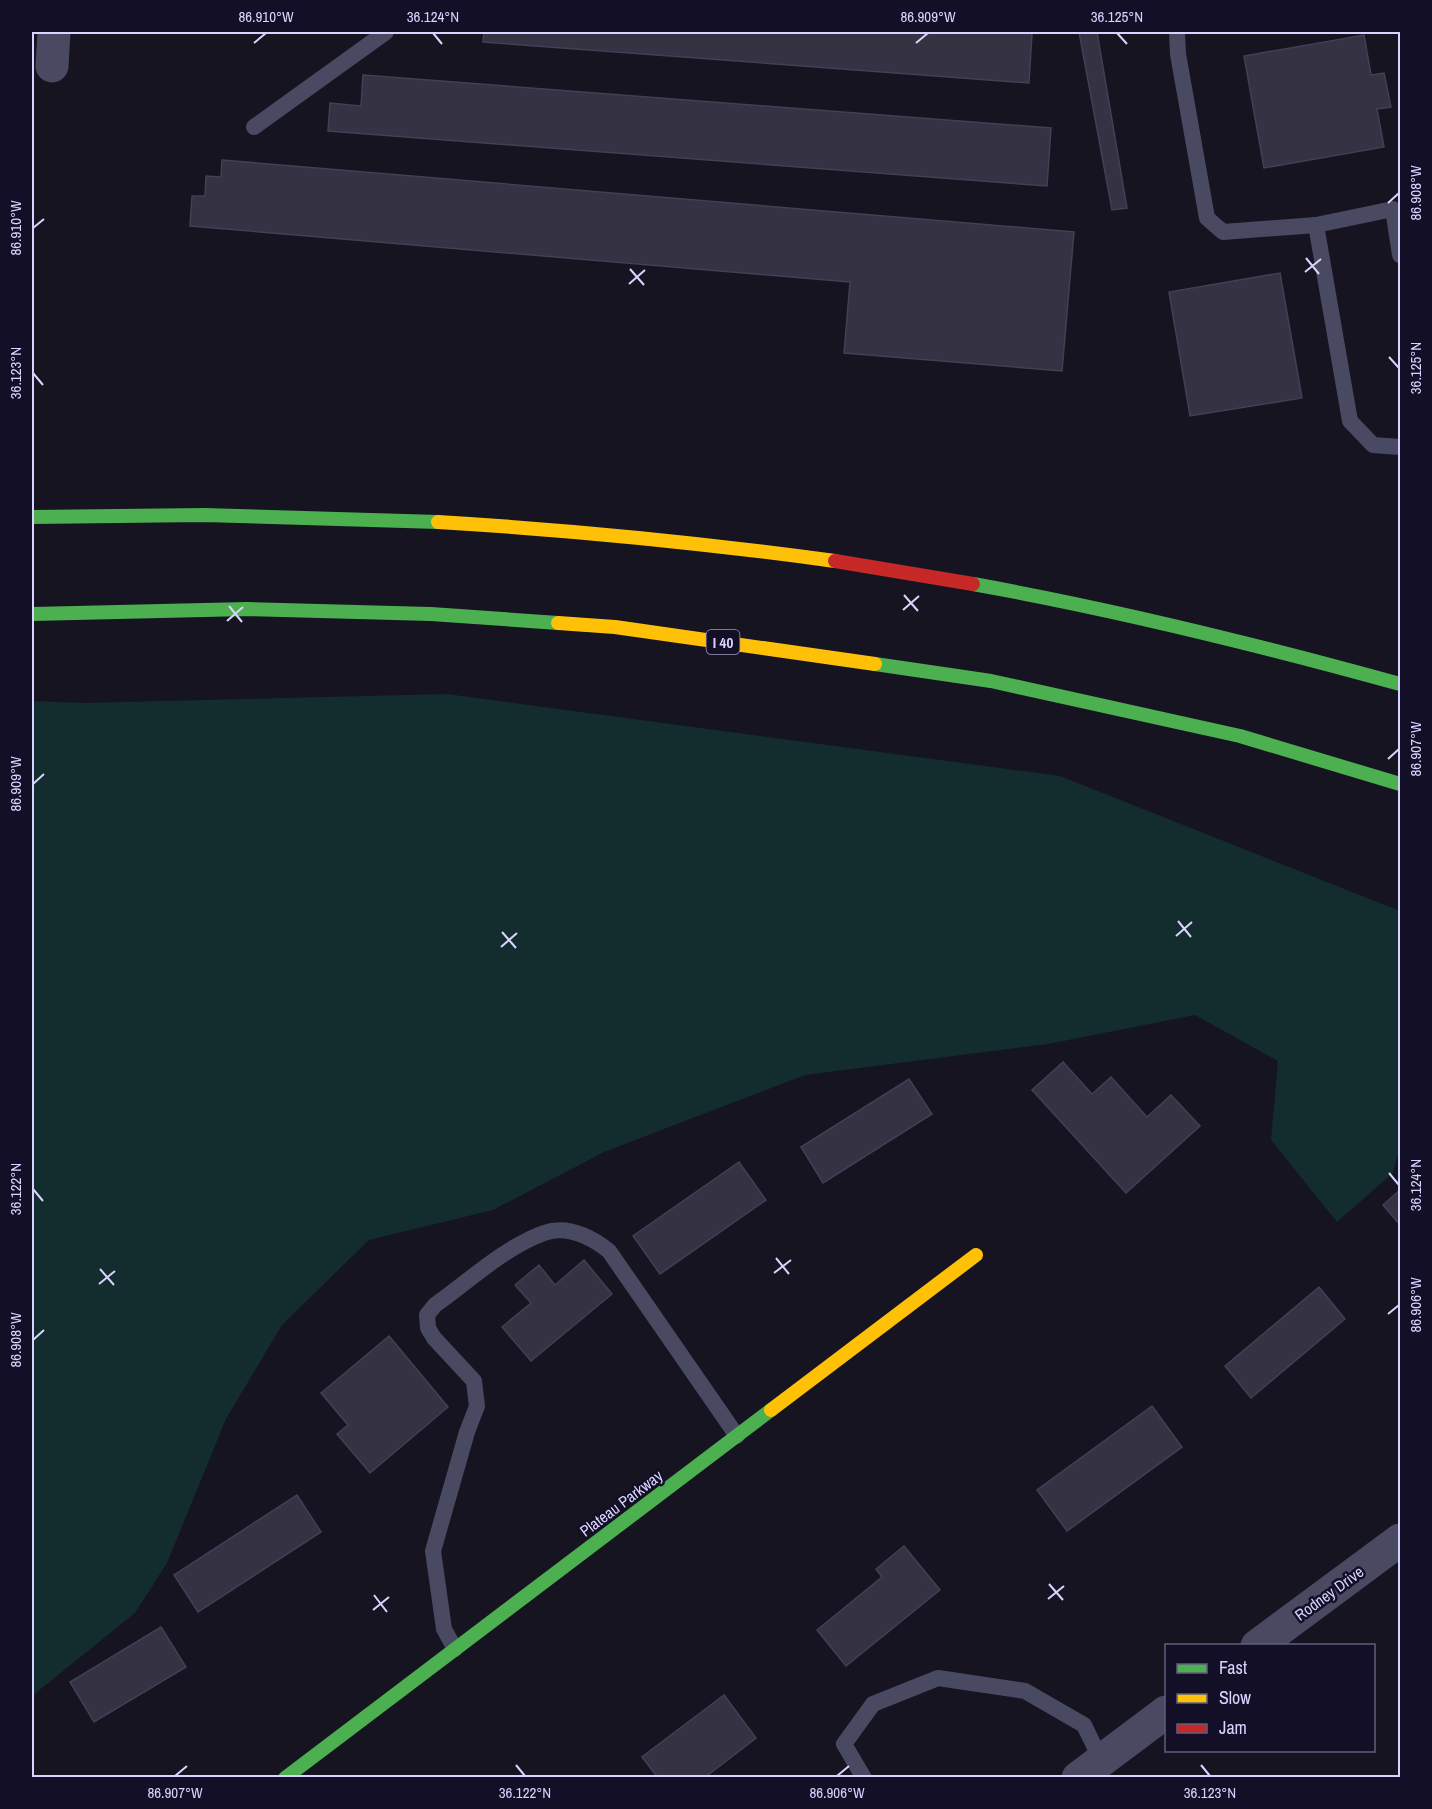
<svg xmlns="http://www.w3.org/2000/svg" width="1432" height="1809" font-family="'Archivo Narrow',sans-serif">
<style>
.green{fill:#132c2d}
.building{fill:#343243;stroke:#433f54;stroke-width:1.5}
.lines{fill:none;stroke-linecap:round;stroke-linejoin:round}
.lane{stroke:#4a4962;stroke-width:16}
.street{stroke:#4a4962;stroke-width:33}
.fast{stroke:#4caf50;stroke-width:14}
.slow{stroke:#ffc107;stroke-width:14}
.jam{stroke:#c62828;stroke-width:14}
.ticks{fill:none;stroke:#d9d4ff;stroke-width:2}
.labels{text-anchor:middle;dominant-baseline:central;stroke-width:5;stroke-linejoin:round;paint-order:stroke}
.shield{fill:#130f26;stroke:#9e99be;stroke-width:1.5}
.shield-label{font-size:15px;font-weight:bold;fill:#d9d4ff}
.street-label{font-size:16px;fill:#d9d4ff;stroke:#130f26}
.neatline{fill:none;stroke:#d9d4ff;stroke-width:2}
.ticks-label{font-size:15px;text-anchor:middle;fill:#d9d4ff}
</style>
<rect width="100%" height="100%" fill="#161421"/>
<path class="green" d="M447,694L1060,776L1400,911V1146L1393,1173L1337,1222L1271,1140L1278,1061L1195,1015L1048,1044L805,1075L604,1152L493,1210L369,1240L282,1325L226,1419L167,1563L135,1613L32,1696V701L84,703Z"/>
<g class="building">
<path d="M484,32H1018L1032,34L1029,83L483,42Z"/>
<path d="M1079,32H1097L1127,208L1112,210Z"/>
<path d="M1364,35L1371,75L1384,73L1391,107L1377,109L1384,147L1264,168L1244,56Z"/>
<path d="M363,75L1051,128L1047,186L328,131L330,103L361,106Z"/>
<path d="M222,160L1074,232L1062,371L844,353L850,282L190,226L192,196H205L206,176L221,177Z"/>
<path d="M1280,273L1302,398L1190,416L1169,292Z"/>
<path d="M1063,1062L1092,1094L1111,1077L1147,1117L1171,1095L1200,1126L1126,1193L1032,1090Z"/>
<path d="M909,1079L932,1114L823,1183L801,1147Z"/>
<path d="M739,1162L766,1200L660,1274L633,1236Z"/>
<path d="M1400,1190V1225L1383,1205Z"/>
<path d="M584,1260L612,1294L531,1361L502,1327L531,1303L515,1285L539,1265L555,1285Z"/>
<path d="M1319,1287L1345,1319L1251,1398L1225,1366Z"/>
<path d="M389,1336L448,1407L370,1473L337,1434L348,1425L321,1393Z"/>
<path d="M1152,1406L1182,1447L1067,1531L1037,1490Z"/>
<path d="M297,1495L321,1532L198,1612L174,1575Z"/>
<path d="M904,1546L940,1590L846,1666L817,1630L882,1577L876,1569Z"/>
<path d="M161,1627L186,1667L94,1722L70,1682Z"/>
<path d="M724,1695L756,1738L704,1778H658L642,1757Z"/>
</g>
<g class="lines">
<g class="lane">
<path d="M1177,32L1178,54L1207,218L1223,232L1316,225L1393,209L1400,255"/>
<path d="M254,127L386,32"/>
<path d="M1316,225L1350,421L1373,445L1400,447"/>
<path d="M455,1649L444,1629L433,1551L467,1432L477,1406L474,1381L434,1338L428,1328L427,1315L435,1305C469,1281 505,1247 544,1233C567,1225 591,1237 609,1251L737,1436"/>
<path d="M864,1778L844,1744L873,1704L938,1678L1025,1691L1084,1725L1101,1760"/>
</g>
<g class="street">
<path d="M52,66L54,32"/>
<path d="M1257,1646L1400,1540"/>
<path d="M1078,1778L1166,1712"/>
</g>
<g class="fast">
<path d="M32,517L204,515L438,522"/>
<path d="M973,584C1118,610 1259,645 1400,684"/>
<path d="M32,614L247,609L431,614L558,623"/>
<path d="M875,664L991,681L1240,736L1400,784"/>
<path d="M285,1778L771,1410"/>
</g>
<g class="slow">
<path d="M438,522C571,530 703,543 835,561"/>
<path d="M558,623L615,627L875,664"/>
<path d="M771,1410L976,1255"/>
</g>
<path class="jam" d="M835,561L973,584"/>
</g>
<path class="ticks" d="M433,33L442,44M1117,33L1127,44M254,43L266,33M916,43L928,33M1388,203L1399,193M33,228L44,219M1306,258L1319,274M630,269L644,285M1305,272L1321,259M629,284L645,270M1389,357L1399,368M33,373L43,385M904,595L918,611M229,606L242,622M903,610L919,596M227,621L243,607M1388,759L1399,749M33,784L44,774M1178,921L1191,937M502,932L516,948M1176,936L1192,922M501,947L517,933M1389,1173L1399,1185M33,1189L43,1201M776,1258L789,1274M100,1269L114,1285M774,1273L791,1260M99,1284L115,1271M1388,1314L1399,1305M33,1340L44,1330M1049,1584L1063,1600M374,1595L387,1612M1048,1599L1064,1586M373,1610L389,1597M516,1765L525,1776M1201,1765L1210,1776M175,1776L187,1766M837,1776L849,1766"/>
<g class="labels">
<rect class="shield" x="706.5" y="630" width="33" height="24" rx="4.5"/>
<g class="shield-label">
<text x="723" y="642">I 40</text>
</g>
<g class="street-label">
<text transform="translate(621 1503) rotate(-37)">Plateau Parkway</text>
<text transform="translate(1329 1593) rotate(-36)">Rodney Drive</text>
</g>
</g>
<rect width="1432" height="1809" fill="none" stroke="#130f26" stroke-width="66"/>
<rect x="1165" y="1644" width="210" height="108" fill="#130f26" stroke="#625e7d" stroke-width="1.5"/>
<rect x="1177" y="1664" width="30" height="9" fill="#4caf50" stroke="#625e7d" stroke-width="1.5"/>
<text x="1219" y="1674" font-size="18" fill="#d9d4ff">Fast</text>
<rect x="1177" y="1694" width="30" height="9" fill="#ffc107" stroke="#625e7d" stroke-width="1.5"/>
<text x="1219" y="1704" font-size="18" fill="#d9d4ff">Slow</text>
<rect x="1177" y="1724" width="30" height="9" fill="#c62828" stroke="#625e7d" stroke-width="1.5"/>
<text x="1219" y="1734" font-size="18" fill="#d9d4ff">Jam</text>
<rect x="33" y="33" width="1366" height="1743" class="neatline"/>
<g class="ticks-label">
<text x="266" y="22">86.910°W</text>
<text x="433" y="22">36.124°N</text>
<text x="928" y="22">86.909°W</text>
<text x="1117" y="22">36.125°N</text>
<text transform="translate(1416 193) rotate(-90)" y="5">86.908°W</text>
<text transform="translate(16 228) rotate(-90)" y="5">86.910°W</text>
<text transform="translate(1416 368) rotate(-90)" y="5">36.125°N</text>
<text transform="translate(16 373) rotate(-90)" y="5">36.123°N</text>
<text transform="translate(1416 749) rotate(-90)" y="5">86.907°W</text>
<text transform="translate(16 784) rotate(-90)" y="5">86.909°W</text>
<text transform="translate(1416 1185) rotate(-90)" y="5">36.124°N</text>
<text transform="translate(16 1189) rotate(-90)" y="5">36.122°N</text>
<text transform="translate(1416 1305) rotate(-90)" y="5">86.906°W</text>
<text transform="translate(16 1340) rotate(-90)" y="5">86.908°W</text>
<text x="175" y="1798">86.907°W</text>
<text x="525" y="1798">36.122°N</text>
<text x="837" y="1798">86.906°W</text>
<text x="1210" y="1798">36.123°N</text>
</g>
</svg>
